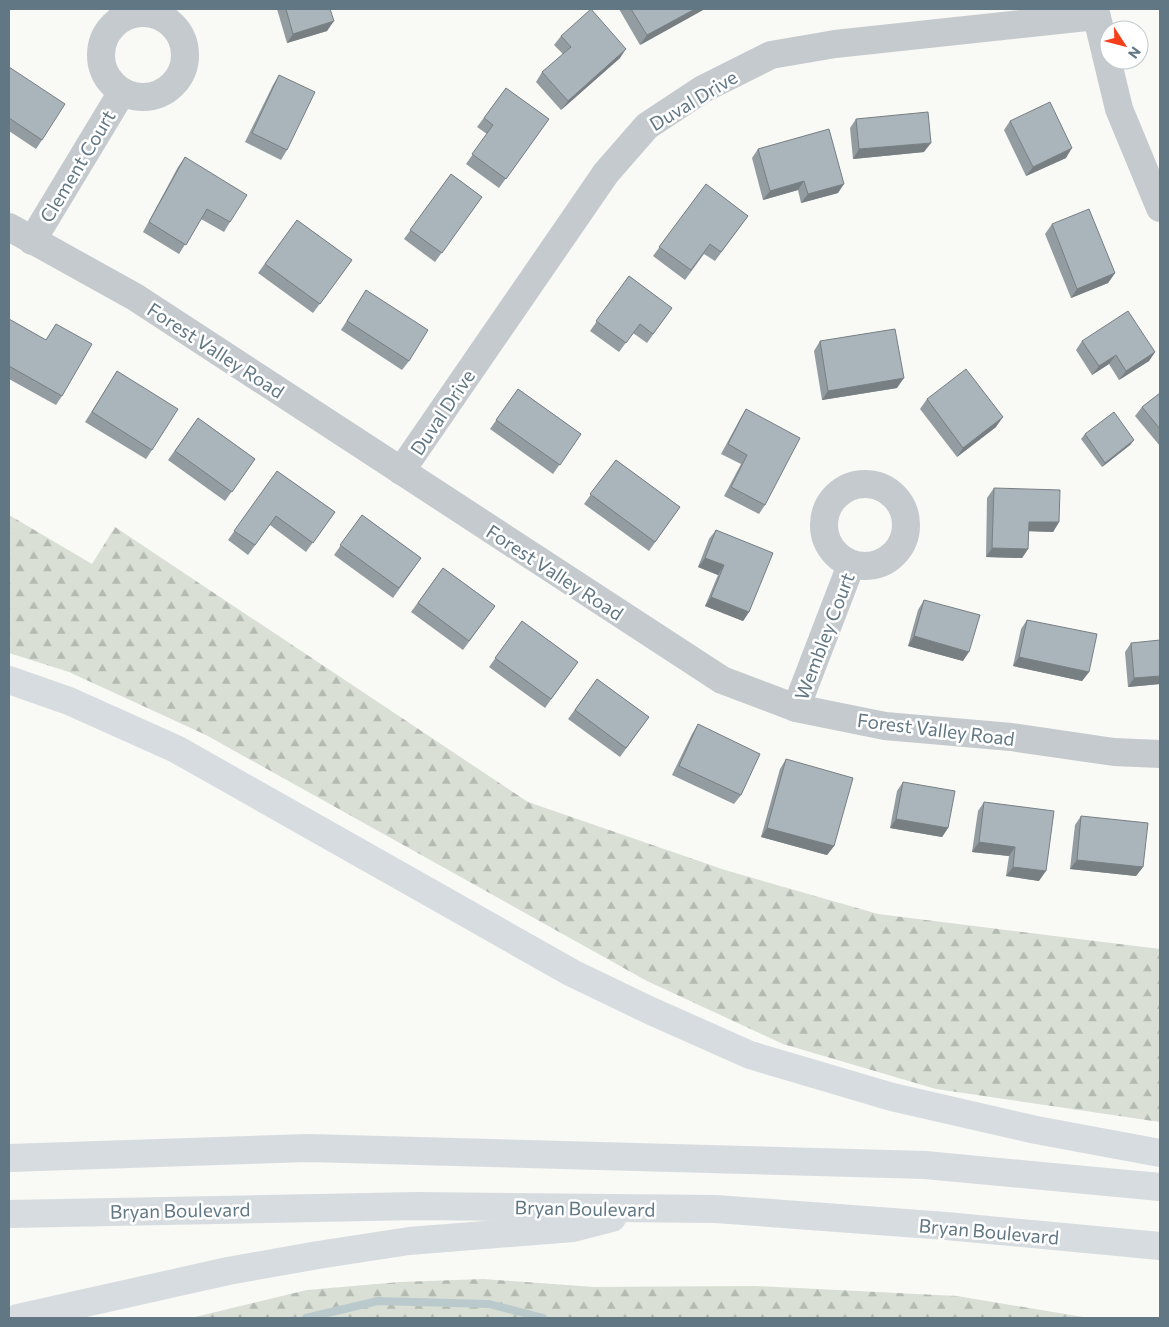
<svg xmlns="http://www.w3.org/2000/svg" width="1169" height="1327" font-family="Commissioner,sans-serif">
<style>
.forest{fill:url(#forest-firs)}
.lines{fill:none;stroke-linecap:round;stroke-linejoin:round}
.stream{stroke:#bac9cc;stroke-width:8}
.street{stroke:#c4cacd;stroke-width:28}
.highway{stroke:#d6dcdf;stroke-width:28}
.wall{fill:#929ca1}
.shaded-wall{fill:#777f83}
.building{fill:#aab5bb;stroke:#777f83}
.labels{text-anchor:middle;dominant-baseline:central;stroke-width:5;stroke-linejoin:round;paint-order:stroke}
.street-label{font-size:19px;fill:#617784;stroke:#fff}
</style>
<defs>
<pattern id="forest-firs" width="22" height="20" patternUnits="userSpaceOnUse" patternTransform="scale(1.25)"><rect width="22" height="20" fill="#d9dfd4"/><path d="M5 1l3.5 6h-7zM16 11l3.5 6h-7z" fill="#b3bab2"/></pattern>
</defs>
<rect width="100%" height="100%" fill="#f9f9f6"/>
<g class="forest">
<path d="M9,515L92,564L115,527L528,802L725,870L878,914L1160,949V1122L936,1089L783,1044L647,981L206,735L69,672L9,653Z"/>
<path d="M484,1279L594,1287L755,1286L957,1296L1089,1318H191L307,1290L400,1282Z"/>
</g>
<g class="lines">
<path class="stream" d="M306,1318L378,1301L489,1304L543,1318"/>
<g class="street">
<path d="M1095,9L1119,109L1160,208"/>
<circle cx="143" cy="55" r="42"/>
<path d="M9,227L135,297L722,680L796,708L885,726L1011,737L1114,752L1160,754"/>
<path d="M32,241L122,92"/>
<path d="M401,471L606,173L647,126L703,89L771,55L835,44L1096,16"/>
<circle cx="865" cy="525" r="41"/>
<path d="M796,708L851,565"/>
</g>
<g class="highway">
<path d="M9,680L69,701L176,749L572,973L651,1011L750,1055L892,1097L1036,1130L1160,1153"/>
<path d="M9,1158L308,1148L925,1165L1160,1187"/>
<path d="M9,1214L417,1206L716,1209L946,1226L1160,1246"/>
<path d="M18,1318L228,1271L318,1255L409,1241L573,1228L612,1218"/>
</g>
</g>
<g class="wall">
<path d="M277,9H330L327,31L287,43Z"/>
<path d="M619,9H704L703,10L640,45Z"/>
<path d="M561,36L620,58L561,110L536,82L542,72L563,54L554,45Z"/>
<path d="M9,67L42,140L36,149L9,131Z"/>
<path d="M279,75L287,150L281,160L245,142L273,85Z"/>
<path d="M506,88L549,119L499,188L466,164L487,134L477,127Z"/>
<path d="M856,119L924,152L853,159L850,128Z"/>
<path d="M1010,121L1066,158L1026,176L1004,130Z"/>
<path d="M758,149L838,193L801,203L798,190L763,200L752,158Z"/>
<path d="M185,157L230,222L224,232L201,219L179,254L143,232L178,167Z"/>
<path d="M451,174L482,197L435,262L404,239Z"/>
<path d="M706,184L748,216L715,261L704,254L685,280L653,256Z"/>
<path d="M297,220L352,260L313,313L258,273Z"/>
<path d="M1052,224L1115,273L1108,283L1071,298L1045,234Z"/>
<path d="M629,276L672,308L647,343L633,333L619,352L590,331Z"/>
<path d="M366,290L409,361L402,370L341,330Z"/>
<path d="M9,319L46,340L56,324L62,396L56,405L9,379Z"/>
<path d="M820,341L897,388L822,400L814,351Z"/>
<path d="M1082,341L1155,352L1149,361L1119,380L1109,364L1092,375L1076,350Z"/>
<path d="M117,371L152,450L146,459L85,422Z"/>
<path d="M518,389L581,434L553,474L490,429Z"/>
<path d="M1160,393V446L1135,416L1142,407Z"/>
<path d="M927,399L996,427L957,457L920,409Z"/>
<path d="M746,409L765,505L759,514L724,496L741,464L721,454L740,419Z"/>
<path d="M198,418L255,459L225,501L168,460Z"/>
<path d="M1085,434L1134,440L1130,445L1102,467L1081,439Z"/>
<path d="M616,460L680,507L649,551L584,504Z"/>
<path d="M277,471L335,512L306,552L270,525L248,555L228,540Z"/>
<path d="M994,488L1059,522L1053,532L1029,531L1028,549L1022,558L986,557L987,498Z"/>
<path d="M362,515L421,558L393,598L334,555Z"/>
<path d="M716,530L749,612L743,621L705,606L718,575L698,567L709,539Z"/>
<path d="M443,568L495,606L463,650L411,612Z"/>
<path d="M924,600L963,661L908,646L918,610Z"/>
<path d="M1027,620L1089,672L1082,681L1013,666L1021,629Z"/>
<path d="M522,621L578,662L545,708L489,667Z"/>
<path d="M1131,643L1160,684L1128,687L1125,652Z"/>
<path d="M597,679L649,717L620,757L568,719Z"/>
<path d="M698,724L741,795L734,804L672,775L692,734Z"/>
<path d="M786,759L834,846L827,855L761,837L780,769Z"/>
<path d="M903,782L948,828L942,837L890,828L897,791Z"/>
<path d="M984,802L1039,881L1006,876L1009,856L972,852L978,811Z"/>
<path d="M1081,816L1143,867L1136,876L1070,869L1075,825Z"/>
</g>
<g class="shaded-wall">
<path d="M695,9H704L703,10L640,45L647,35Z"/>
<path d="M334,21L327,31L287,43L293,34Z"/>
<path d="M626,49L620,58L561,110L568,101Z"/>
<path d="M931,143L924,152L853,159L859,149Z"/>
<path d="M1072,148L1066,158L1026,176L1033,167Z"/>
<path d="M804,181L798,190L763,200L770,191Z"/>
<path d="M844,184L838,193L801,203L808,194Z"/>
<path d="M1115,273L1108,283L1071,298L1077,289Z"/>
<path d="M1155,352L1149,361L1119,380L1126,371Z"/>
<path d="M1116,355L1109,364L1092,375L1099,366Z"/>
<path d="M904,378L897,388L822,400L828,391Z"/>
<path d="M1003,417L996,427L957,457L963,448Z"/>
<path d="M1134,440L1130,445L1102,467L1105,463Z"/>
<path d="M1029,522H1059L1053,532L1022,531Z"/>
<path d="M992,548L1028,549L1022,558L986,557Z"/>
<path d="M705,558L724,565L718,575L698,567Z"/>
<path d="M711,597L749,612L743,621L705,606Z"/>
<path d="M914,636L969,652L963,661L908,646Z"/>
<path d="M1019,657L1089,672L1082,681L1013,666Z"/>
<path d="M1160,676V684L1128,687L1134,678Z"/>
<path d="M896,819L948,828L942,837L890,828Z"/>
<path d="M767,828L834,846L827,855L761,837Z"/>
<path d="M979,842L1015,847L1009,856L972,852Z"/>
<path d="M1077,860L1143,867L1136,876L1070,869Z"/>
<path d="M1013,867L1046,871L1039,881L1006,876Z"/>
</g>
<g class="building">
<path d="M286,9H330L334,21L293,34Z"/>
<path d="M591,9L626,49L568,101L542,72L571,47L561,36Z"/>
<path d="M631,9H695L647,35Z"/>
<path d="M9,67L65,104L42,140L9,118Z"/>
<path d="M279,75L315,92L287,150L252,133Z"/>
<path d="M506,88L549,119L506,179L472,154L493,125L484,118Z"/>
<path d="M1050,102L1072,148L1033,167L1010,121Z"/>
<path d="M928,112L931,143L859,149L856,119Z"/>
<path d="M829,129L844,184L808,194L804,181L770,191L758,149Z"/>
<path d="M185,157L247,195L230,222L207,209L186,245L149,222Z"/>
<path d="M451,174L482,197L442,253L410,230Z"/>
<path d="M706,184L748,216L721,252L710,244L691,270L659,247Z"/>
<path d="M1089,209L1115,273L1077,289L1052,224Z"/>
<path d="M297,220L352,260L320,304L265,264Z"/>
<path d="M629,276L672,308L653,334L640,324L626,343L596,321Z"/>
<path d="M366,290L428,330L409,361L347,321Z"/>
<path d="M1128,311L1155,352L1126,371L1116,355L1099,366L1082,341Z"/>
<path d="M9,319L46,340L56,324L92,344L62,396L9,366Z"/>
<path d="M895,329L904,378L828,391L820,341Z"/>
<path d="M966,369L1003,417L963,448L927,399Z"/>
<path d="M117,371L178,409L152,450L92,412Z"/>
<path d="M518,389L581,434L560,465L496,420Z"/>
<path d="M1160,393V429L1142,407Z"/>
<path d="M746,409L800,438L765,505L731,487L747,455L728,444Z"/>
<path d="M1114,412L1134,440L1105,463L1085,434Z"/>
<path d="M198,418L255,459L232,492L175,451Z"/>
<path d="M616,460L680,507L655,542L590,494Z"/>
<path d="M277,471L335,512L313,543L276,516L255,545L234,531Z"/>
<path d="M994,488L1060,490L1059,522H1029L1028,549L992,548Z"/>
<path d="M362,515L421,558L399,588L340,545Z"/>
<path d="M716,530L773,553L749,612L711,597L724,565L705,558Z"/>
<path d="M443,568L495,606L469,641L418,603Z"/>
<path d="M924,600L980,615L969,652L914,636Z"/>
<path d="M1027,620L1097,634L1089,672L1019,657Z"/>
<path d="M522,621L578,662L551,699L495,658Z"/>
<path d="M1160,640V676L1134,678L1131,643Z"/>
<path d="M597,679L649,717L626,748L575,710Z"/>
<path d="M698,724L760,754L741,795L679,766Z"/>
<path d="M786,759L853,778L834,846L767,828Z"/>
<path d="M903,782L955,791L948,828L896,819Z"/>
<path d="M984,802L1054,811L1046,871L1013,867L1015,847L979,842Z"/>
<path d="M1081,816L1148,823L1143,867L1077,860Z"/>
</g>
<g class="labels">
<g class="street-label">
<text transform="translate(693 100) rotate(-31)">Duval Drive</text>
<text transform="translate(77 166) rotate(-59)">Clement Court</text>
<text transform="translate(216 350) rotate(33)">Forest Valley Road</text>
<text transform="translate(442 412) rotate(-56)">Duval Drive</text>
<text transform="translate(555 572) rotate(33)">Forest Valley Road</text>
<text transform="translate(824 636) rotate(-69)">Wembley Court</text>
<text transform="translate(936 729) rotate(7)">Forest Valley Road</text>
<text transform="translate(585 1208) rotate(1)">Bryan Boulevard</text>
<text transform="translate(180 1210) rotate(-1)">Bryan Boulevard</text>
<text transform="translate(989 1231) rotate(5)">Bryan Boulevard</text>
</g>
</g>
<rect width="1169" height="1327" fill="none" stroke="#617784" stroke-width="20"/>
<g transform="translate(1124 45) rotate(126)"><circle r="24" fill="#ffffff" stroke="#c0c9ce"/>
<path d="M0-4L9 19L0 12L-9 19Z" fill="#f53f1a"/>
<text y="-8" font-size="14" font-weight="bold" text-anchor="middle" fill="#617784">N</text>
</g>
</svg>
